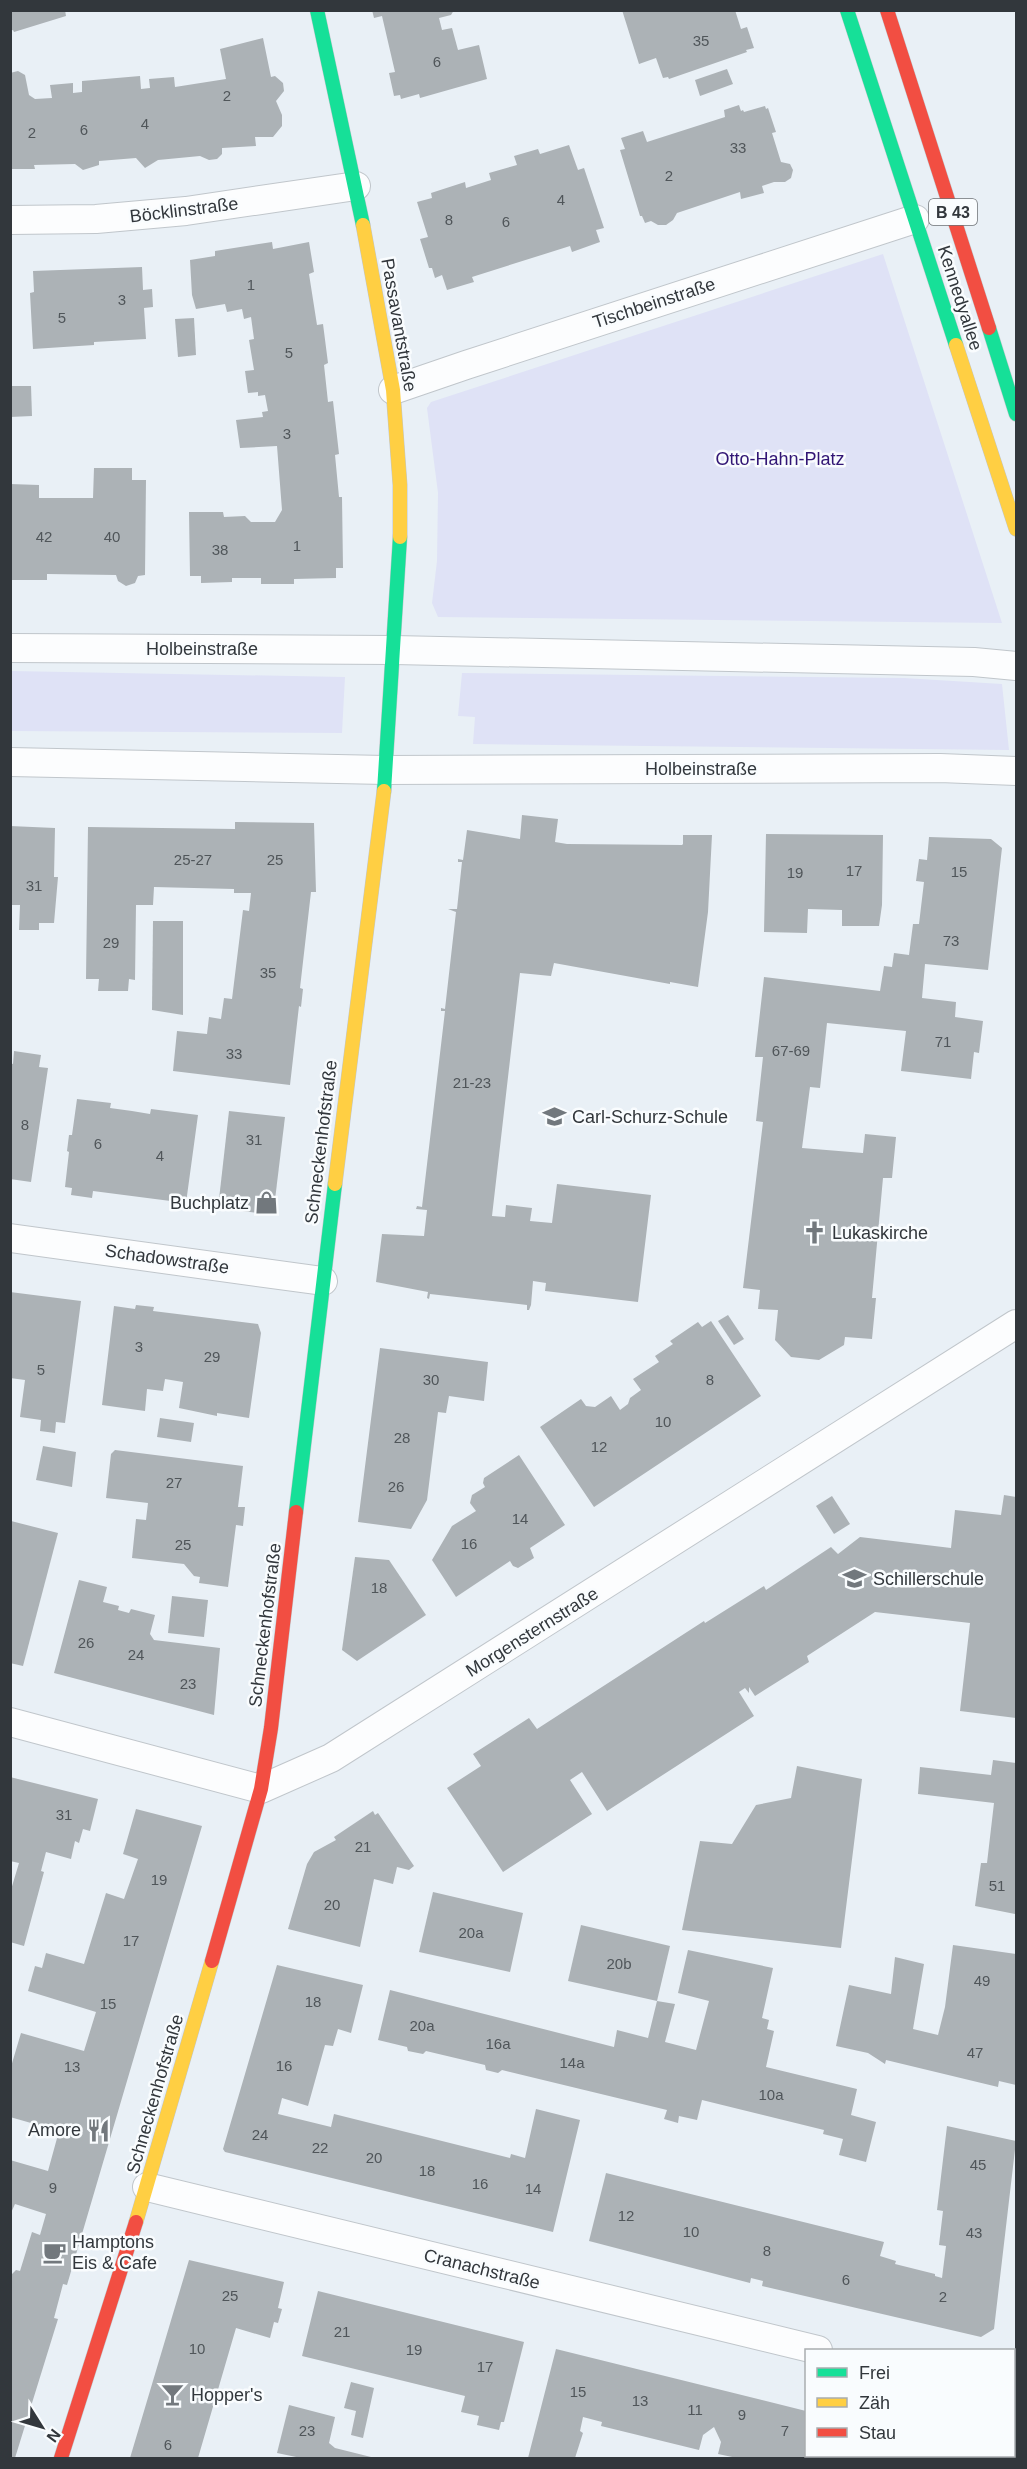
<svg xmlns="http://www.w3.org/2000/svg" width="1027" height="2469" font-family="Arial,sans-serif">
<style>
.green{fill:#dfe2f6}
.building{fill:#acb2b6}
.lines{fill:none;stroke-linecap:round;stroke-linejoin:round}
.street-casing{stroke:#c0c6cb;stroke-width:30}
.fast-casing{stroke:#c0c6cb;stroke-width:15}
.slow-casing{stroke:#c0c6cb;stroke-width:15}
.jam-casing{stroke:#c0c6cb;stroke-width:15}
.street{stroke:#fcfdfe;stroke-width:28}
.fast{stroke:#16e098;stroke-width:14}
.slow{stroke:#ffcf43;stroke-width:14}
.jam{stroke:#f24e42;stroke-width:14}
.labels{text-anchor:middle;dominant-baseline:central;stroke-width:5;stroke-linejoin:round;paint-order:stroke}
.number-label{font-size:15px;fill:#50565a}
.shield{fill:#f9fcfe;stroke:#6e7276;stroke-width:1.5}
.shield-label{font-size:16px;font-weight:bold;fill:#32373c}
.street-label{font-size:18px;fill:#32373c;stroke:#f9fcfe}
.park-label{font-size:18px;fill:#311574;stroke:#f9fcfe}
.poi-label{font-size:18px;fill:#32373c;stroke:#f9fcfe;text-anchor:start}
</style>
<rect width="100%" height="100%" fill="#e9f0f6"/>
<g class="green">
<path d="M883,254L1002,623L438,617L432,603L437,561L438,493L427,408L431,402Z"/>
<path d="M11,671L345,677L342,733L11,731Z"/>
<path d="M462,673L904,678L1002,684L1009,750L473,744L475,717L458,716Z"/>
</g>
<g class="building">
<path d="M10,10H65L66,16L14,32L13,30L10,31Z"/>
<path d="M372,10H454L451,15L439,18L442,30L452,28L458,50L479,45L487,79L420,98L419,94L401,99L400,95L394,96L389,73L395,72L382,16L374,18Z"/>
<path d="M622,10H735L741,29L747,27L754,48L746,50L747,52L669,79L668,77L663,78L656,58L639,64Z"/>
<path d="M263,38L271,77L275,76L283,83L284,91L276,101L282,115V126L273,137H255L256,146L222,148V154L217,159L209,160L200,156L158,160L145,168L136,158L99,161V165L83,170L75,164L34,165L35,169H10V73L18,71L25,75L29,95L35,99L52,98L50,85L73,83V93L82,92V81L140,76L141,89L150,88L149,79L174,77L175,87L226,79L220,49Z"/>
<path d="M727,69L733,84L700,96L695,80Z"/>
<path d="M739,105L741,111L743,110L744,112L765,106L766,109L768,108L776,132L772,133L781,162L790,164L793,170L791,178L785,182H774L762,186L764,193L741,199L740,192L677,213L673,220L666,225H658L651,221L645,223L642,216H640L620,150L625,149L621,138L643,131L647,142L725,117L724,110Z"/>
<path d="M569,145L578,170L584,168L604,228L596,230L600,242L572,252L570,246L472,277L474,282L447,290L442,275L435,278L432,268H429L420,239L428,237L417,202L432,198L431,193L465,182L466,188L491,180L489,173L517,165L514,156L538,149L540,154Z"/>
<path d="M272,242L273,249L309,242L314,272L309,274L317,325L323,324L328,363L324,365L328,402L333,401L339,454L335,455L339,497H342L343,568H336V578L294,579V584H261V578H232V582L201,583V576H190L189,512H223L224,517L245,516L251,522H275L282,510L277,446L240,448L236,420L263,417L262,412L268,411L265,395L258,396V392L248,393L245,371L254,370L249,340L254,339L251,317L244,319L242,309L227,312L225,304L196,309L192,295L190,260L215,256V251Z"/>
<path d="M142,267L143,290L152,289L153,307L144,308L146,339L94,342V345L33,349L30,293L34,292L33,271Z"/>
<path d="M194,318L196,355L178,357L175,319Z"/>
<path d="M10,386H31L32,416L10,417Z"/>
<path d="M94,468H132V480H146L145,575L138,576L135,583L126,586L118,581L116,575L47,574V580H10V484L39,485V498H93Z"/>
<path d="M522,815L558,819L555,842L567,844L682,845L683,844V835H712L708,912L698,987L670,982V984L554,963L551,976L520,973L492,1216L505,1217L506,1205L532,1208L530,1221L552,1223L557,1184L651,1195L638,1302L545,1291L546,1283L533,1281L531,1305L529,1310H527V1305L430,1294L429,1299L427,1298L428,1292L376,1282L382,1234L424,1236L427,1210L416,1209L417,1206L422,1207L445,1011H441V1008L445,1009L456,912L448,909H457L462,862H458V859L463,860L467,830L520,839Z"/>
<path d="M235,822L314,823L316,892H311L300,988L303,989L301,1007L299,1006L290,1085L173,1071L177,1031L207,1034L209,1017L221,1019L224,998L232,999L243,910L249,911L251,893H234V889L154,887L153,905H136L135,980L129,979L128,991H98L99,979H86L88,827L235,829Z"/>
<path d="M10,826L55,828L54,877H58L54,923H39V930H19L20,905H10Z"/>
<path d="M766,834L883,835L882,905L879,926H842V910L808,909L807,933L764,932Z"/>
<path d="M929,837L991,839L1002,848L988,970L925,964L922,998L956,1002L955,1017L983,1021L979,1053L974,1052L971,1079L901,1071L906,1031L827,1023L820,1088L810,1087L802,1148L863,1153L865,1134L896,1137L892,1178H883L872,1298H876L872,1339L845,1337L844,1345L819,1360L791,1357L775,1340L778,1310L758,1309L760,1290L743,1288L763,1122L756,1121L763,1057H755L764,977L880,991L884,966L892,967L894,953L909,955L913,924H919L924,882L916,881L919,859L927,860Z"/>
<path d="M153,921H183V1015L152,1010Z"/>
<path d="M14,1051L41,1055L39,1067L48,1068L31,1182L10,1179V1063L13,1064Z"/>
<path d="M77,1099L111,1103L110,1108L132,1111L150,1114L151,1109L198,1115L186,1203L93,1191L92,1198L71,1195L72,1188L65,1187L69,1152L67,1151L69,1135H72Z"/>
<path d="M229,1111L285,1117L274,1208L265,1214L218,1208Z"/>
<path d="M10,1292L81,1301L65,1423L56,1422L55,1433L40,1431L41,1420L20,1417L25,1380L10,1378Z"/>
<path d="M136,1305L154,1307L153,1311L258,1324L261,1333L249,1418L217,1413V1416L179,1408L183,1382L165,1379L163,1391L147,1389L145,1411L102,1405L114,1306L135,1309Z"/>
<path d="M728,1315L744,1339L734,1345L718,1321Z"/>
<path d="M711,1321L761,1396L594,1507L540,1427L581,1399L586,1406L595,1407L611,1396L620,1410L628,1404L630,1398L641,1390L633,1379L659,1362L655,1356L673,1344L670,1341L698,1322L702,1327Z"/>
<path d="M380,1348L488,1362L484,1401L449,1396L446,1413L438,1412L427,1500L411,1529L358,1522Z"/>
<path d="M160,1418L194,1423L191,1442L157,1437Z"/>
<path d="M43,1446L76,1452L72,1487L36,1480Z"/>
<path d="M115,1450L243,1466L238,1507H245L243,1526L236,1525L228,1587L199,1583L200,1577L194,1576L184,1564L132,1558L136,1519L146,1520L148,1503L106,1498L111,1454Z"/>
<path d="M519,1455L565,1525L530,1548L534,1558L518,1568L513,1566L510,1561L456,1597L432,1560L452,1526L476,1511L470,1503L472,1495L485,1487L483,1483L484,1478Z"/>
<path d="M1004,1495L1016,1497V1718L960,1711L970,1623L875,1612L807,1656L809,1662L755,1696L749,1687V1693L745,1688L739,1692L754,1716L607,1811L582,1772L570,1780L592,1814L503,1872L447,1788L481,1766L473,1754L529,1718L537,1729L704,1621L705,1623L764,1586L766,1590L831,1547L838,1554L860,1537L951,1548L955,1510L1001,1515Z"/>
<path d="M832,1496L850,1524L834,1534L816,1506Z"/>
<path d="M11,1521L58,1533L23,1666L10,1663Z"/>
<path d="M355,1557L389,1560L426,1615L357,1661L342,1650Z"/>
<path d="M79,1580L107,1587L103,1602L119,1606L118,1610L129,1613L131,1609L155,1615L150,1634L154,1640L220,1648L214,1715L54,1673Z"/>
<path d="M172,1596L208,1600L204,1637L168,1633Z"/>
<path d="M993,1760L1016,1763V1912L1015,1914L975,1906L981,1863H987L994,1803L918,1794L920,1767L991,1775Z"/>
<path d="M797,1766L862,1779L841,1948L682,1930L700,1841L732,1844L756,1805L791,1798Z"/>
<path d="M10,1777L98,1799L90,1831L83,1829L79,1843L75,1841L71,1859L46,1852L41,1871L44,1872L24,1946L10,1942V1893L19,1863L10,1861Z"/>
<path d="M136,1809L202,1826L67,2285L63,2284L54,2318L58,2319L15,2458H10V2276L16,2270L20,2271L32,2232L40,2235L46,2214L15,2204L10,2215V2160L48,2171L59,2131L10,2117V2070L21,2033L84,2051L96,2012L28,1991L35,1966L42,1968L46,1953L84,1964L106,1893L124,1899L138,1859L123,1854Z"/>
<path d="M373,1811L375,1815L378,1813L414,1866L409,1870L397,1867L393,1884L374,1879L360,1947L288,1929L307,1864L314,1852L336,1840L334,1837Z"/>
<path d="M433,1892L523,1913L510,1972L419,1952Z"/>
<path d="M581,1925L670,1946L657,2001L568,1981Z"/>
<path d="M953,1945L1016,1954V2085L999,2081L998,2087L886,2060L885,2064L868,2053L836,2046L849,1985L891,1994L895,1957L924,1964L913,2029L938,2035L945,2007Z"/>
<path d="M688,1950L773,1968L762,2018L769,2020L767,2029L774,2031L766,2067L857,2089L851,2115L876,2122L866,2162L839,2155L843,2139L823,2134L824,2130L702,2100L697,2120L679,2116L678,2123L664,2119L667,2110L502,2070L498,2073L486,2070L485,2065L426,2051L423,2054L408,2051L407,2047L378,2040L390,1990L614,2047L617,2030L648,2038L657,2001L675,2004L665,2042L696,2050L709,2001L678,1993Z"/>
<path d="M277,1965L363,1985L351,2033L338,2029L333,2046L325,2045L308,2106L282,2098L278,2114L331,2127L334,2114L510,2158L511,2154L525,2158L536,2109L580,2120L553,2232L225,2152L223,2149Z"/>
<path d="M947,2126L1016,2141L994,2329L981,2337L762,2286L763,2281L751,2278L750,2283L589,2241L606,2173L884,2242L880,2256L896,2261L895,2264L935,2274V2276L942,2278L946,2246L939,2245L943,2211L937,2210Z"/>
<path d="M189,2260L284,2282L278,2308L282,2309L278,2323L274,2322L270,2338L236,2328L198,2458H130Z"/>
<path d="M318,2291L524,2342L504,2422H501L499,2430L477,2425L479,2416L461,2412L465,2396L302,2356Z"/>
<path d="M556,2349L806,2411V2456H975L977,2458H737L718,2454L721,2442L714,2427L703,2435L699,2450L601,2426L602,2422L583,2417L580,2431L583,2433L575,2458H528Z"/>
<path d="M351,2382L374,2388L363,2438L351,2435L356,2411L344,2408Z"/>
<path d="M289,2405L335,2417L329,2443L335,2448L375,2458H301L277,2453Z"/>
</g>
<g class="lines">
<defs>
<g id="street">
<path d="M10,220L96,219L186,211L356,186"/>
<path d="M393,390L466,365L915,219"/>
<path d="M10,648L394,650L974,662L1016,666"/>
<path d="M10,762L385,770L940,768L1016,771"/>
<path d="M10,1238L323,1281"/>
<path d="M10,1722L261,1789L331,1758L1016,1324"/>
<path d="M147,2187L818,2350"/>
<path d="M1014,2398L1016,2399"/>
</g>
<g id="fast">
<path d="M317,10L363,225"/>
<path d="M847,10L956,345"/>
<path d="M989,328L1016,414"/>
<path d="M384,791L400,537"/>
<path d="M296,1512L335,1184"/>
</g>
<g id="slow">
<path d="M363,225L393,390L400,485V537"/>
<path d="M956,345L1016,529"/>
<path d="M335,1184L384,791"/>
<path d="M136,2222L212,1961"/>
</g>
<g id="jam">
<path d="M887,10L989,328"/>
<path d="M212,1961L261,1789L271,1728L296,1512"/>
<path d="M61,2458L136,2222"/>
</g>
</defs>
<use href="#street" class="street-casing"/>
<use href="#fast" class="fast-casing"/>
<use href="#slow" class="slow-casing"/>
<use href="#jam" class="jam-casing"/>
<use href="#street" class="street"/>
<use href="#fast" class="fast"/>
<use href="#slow" class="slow"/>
<use href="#jam" class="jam"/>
</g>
<defs>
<symbol id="school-bare" viewBox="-9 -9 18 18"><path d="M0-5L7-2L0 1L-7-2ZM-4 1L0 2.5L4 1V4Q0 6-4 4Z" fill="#72787d" stroke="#f9fcfe" stroke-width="2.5" paint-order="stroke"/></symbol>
<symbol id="shop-bare" viewBox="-9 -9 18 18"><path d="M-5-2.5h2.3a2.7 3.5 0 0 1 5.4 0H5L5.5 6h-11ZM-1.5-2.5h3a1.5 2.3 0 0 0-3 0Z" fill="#72787d" stroke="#f9fcfe" stroke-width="2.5" paint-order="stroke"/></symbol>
<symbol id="church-bare" viewBox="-9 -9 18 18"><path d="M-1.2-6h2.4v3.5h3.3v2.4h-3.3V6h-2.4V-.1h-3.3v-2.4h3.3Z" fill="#72787d" stroke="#f9fcfe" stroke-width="2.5" paint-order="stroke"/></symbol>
<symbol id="restaurant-bare" viewBox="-9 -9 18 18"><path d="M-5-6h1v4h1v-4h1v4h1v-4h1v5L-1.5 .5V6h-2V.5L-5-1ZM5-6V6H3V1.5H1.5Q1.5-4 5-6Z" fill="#72787d" stroke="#f9fcfe" stroke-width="2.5" paint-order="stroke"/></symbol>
<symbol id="cafe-bare" viewBox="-9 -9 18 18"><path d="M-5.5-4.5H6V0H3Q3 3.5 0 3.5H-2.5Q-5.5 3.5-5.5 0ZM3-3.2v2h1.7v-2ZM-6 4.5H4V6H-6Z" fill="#72787d" stroke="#f9fcfe" stroke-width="2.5" paint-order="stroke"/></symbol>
<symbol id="bar-bare" viewBox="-9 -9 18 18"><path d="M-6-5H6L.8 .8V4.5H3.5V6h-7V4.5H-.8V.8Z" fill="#72787d" stroke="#f9fcfe" stroke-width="2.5" paint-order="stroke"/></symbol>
</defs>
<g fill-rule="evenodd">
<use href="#school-bare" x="538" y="1100" width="33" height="33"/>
<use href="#shop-bare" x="250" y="1186" width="33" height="33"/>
<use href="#church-bare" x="798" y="1216" width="33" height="33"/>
<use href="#school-bare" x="838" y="1562" width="33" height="33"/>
<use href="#restaurant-bare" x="82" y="2114" width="33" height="33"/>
<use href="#cafe-bare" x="38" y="2236" width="33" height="33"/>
<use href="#bar-bare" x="156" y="2378" width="33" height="33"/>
</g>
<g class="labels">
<g class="number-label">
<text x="701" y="40">35</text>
<text x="437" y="61">6</text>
<text x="227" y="95">2</text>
<text x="145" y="123">4</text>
<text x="84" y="129">6</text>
<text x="32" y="132">2</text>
<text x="738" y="147">33</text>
<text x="669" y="175">2</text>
<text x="561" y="199">4</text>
<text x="449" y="219">8</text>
<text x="506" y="221">6</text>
<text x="251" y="284">1</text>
<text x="122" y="299">3</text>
<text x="62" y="317">5</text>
<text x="289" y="352">5</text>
<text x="287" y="433">3</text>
<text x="44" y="536">42</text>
<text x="112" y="536">40</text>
<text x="297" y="545">1</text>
<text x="220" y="549">38</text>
<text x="193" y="859">25-27</text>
<text x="275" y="859">25</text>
<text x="854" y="870">17</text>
<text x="959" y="871">15</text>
<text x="795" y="872">19</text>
<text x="34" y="885">31</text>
<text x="951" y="940">73</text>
<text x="111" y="942">29</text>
<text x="268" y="972">35</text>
<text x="943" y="1041">71</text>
<text x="791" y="1050">67-69</text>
<text x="234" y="1053">33</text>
<text x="472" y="1082">21-23</text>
<text x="25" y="1124">8</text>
<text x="254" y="1139">31</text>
<text x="98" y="1143">6</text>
<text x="160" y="1155">4</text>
<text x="139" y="1346">3</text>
<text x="212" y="1356">29</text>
<text x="41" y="1369">5</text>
<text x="431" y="1379">30</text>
<text x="710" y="1379">8</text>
<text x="663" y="1421">10</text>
<text x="402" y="1437">28</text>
<text x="599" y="1446">12</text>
<text x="174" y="1482">27</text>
<text x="396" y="1486">26</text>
<text x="520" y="1518">14</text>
<text x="469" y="1543">16</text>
<text x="183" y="1544">25</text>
<text x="379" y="1587">18</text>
<text x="86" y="1642">26</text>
<text x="136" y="1654">24</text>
<text x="188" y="1683">23</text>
<text x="64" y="1814">31</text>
<text x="363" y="1846">21</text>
<text x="159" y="1879">19</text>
<text x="997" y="1885">51</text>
<text x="332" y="1904">20</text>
<text x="471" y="1932">20a</text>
<text x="131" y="1940">17</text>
<text x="619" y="1963">20b</text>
<text x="982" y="1980">49</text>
<text x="313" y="2001">18</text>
<text x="108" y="2003">15</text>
<text x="422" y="2025">20a</text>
<text x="498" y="2043">16a</text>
<text x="975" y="2052">47</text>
<text x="572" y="2062">14a</text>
<text x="284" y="2065">16</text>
<text x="72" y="2066">13</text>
<text x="771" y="2094">10a</text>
<text x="260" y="2134">24</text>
<text x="320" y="2147">22</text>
<text x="374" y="2157">20</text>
<text x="978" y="2164">45</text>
<text x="427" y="2170">18</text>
<text x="480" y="2183">16</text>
<text x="53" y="2187">9</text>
<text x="533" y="2188">14</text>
<text x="626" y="2215">12</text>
<text x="691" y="2231">10</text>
<text x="974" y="2232">43</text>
<text x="767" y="2250">8</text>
<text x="846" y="2279">6</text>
<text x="230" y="2295">25</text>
<text x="943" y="2296">2</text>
<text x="342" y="2331">21</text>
<text x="197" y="2348">10</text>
<text x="414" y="2349">19</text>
<text x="485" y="2366">17</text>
<text x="578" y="2391">15</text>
<text x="640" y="2400">13</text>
<text x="695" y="2409">11</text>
<text x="742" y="2414">9</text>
<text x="307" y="2430">23</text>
<text x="785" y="2430">7</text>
<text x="168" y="2444">6</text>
</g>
<rect class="shield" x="929" y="199" width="48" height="26" rx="4.5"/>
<g class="shield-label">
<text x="953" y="212">B 43</text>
</g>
<g class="street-label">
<text transform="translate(184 210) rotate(-7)">Böcklinstraße</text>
<text transform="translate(960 298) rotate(72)">Kennedyallee</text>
<text transform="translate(654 303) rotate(-18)">Tischbeinstraße</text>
<text transform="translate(399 325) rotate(80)">Passavantstraße</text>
<text x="202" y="649">Holbeinstraße</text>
<text x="701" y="769">Holbeinstraße</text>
<text transform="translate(321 1142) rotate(-83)">Schneckenhofstraße</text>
<text transform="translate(167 1259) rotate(8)">Schadowstraße</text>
<text transform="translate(265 1625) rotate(-83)">Schneckenhofstraße</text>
<text transform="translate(532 1632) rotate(-32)">Morgensternstraße</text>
<text transform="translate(155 2094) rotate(-74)">Schneckenhofstraße</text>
<text transform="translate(482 2269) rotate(14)">Cranachstraße</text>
</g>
<g class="park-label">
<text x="780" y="459">Otto-Hahn-Platz</text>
</g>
<g class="poi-label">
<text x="572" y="1117">Carl-Schurz-Schule</text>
<text x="249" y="1203" text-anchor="end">Buchplatz</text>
<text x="832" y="1233">Lukaskirche</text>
<text x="873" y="1579">Schillerschule</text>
<text x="81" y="2130" text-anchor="end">Amore</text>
<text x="72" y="2242">Hamptons<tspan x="72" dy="21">Eis &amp; Cafe</tspan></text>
<text x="191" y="2395">Hopper's</text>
</g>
</g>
<rect width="1027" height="2469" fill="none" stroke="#32373c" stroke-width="24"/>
<rect x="805" y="2349" width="210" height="108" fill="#f9fcfe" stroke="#a9adb0" stroke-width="1.5"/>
<rect x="817" y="2368" width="30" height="9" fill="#16e098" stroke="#a9adb0" stroke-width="1.5"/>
<text x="859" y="2379" font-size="18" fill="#32373c">Frei</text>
<rect x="817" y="2398" width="30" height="9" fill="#ffcf43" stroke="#a9adb0" stroke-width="1.5"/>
<text x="859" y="2409" font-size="18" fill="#32373c">Zäh</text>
<rect x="817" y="2428" width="30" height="9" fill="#f24e42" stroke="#a9adb0" stroke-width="1.5"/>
<text x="859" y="2439" font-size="18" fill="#32373c">Stau</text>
<g transform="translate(42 2427) rotate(127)" stroke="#f9fcfe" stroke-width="4.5" paint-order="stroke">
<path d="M0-4.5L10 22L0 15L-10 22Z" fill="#32373c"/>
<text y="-9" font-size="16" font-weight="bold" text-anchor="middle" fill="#32373c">N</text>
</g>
</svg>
